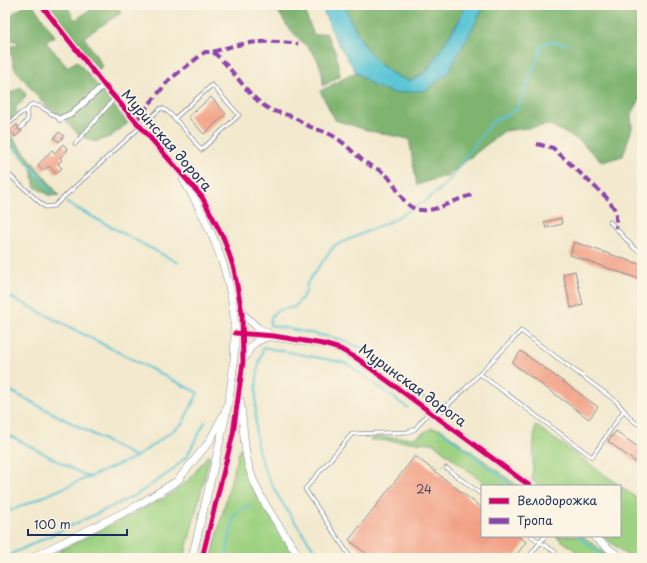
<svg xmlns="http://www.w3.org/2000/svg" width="647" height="563" font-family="'Playpen Sans',sans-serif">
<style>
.green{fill:#9ed282;stroke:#5c8070}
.forest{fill:#7eb470;stroke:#4c7267}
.water{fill:#5bc5d5;stroke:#3b7a9a}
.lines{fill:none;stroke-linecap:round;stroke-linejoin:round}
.stream{stroke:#5bc5d5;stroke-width:2}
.building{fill:#f2a085}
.service-casing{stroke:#868c96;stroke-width:4.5}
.minor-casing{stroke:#868c96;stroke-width:7}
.tertiary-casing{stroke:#868c96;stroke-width:8}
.path{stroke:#868c96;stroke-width:1;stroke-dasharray:1 3;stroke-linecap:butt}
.service{stroke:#fff;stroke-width:3}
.minor{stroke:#fff;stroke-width:5.5}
.tertiary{stroke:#fff;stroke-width:7}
.quiet{stroke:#8e44ad;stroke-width:4;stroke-dasharray:8 4;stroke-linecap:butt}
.cycleway-casing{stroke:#fcf5e5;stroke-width:8}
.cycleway{stroke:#d6006c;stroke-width:5}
.labels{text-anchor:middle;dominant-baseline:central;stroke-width:3.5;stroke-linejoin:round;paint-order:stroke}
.number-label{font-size:12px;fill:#514b68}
.street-label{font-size:14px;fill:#1b2f5e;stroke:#fcf5e5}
</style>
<rect width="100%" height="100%" fill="#fcf5e5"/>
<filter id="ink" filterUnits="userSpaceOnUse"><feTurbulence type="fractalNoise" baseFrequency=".025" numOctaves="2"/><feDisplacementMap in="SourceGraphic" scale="8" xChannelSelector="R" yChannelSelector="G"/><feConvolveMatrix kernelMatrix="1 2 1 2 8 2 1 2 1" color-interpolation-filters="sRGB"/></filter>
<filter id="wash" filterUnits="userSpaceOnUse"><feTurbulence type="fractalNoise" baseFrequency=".012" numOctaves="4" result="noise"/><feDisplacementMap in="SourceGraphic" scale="16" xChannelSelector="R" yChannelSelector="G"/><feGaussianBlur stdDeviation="0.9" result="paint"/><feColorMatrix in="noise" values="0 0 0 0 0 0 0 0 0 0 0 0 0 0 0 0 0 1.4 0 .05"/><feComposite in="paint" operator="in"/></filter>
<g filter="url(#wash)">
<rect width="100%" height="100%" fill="#f2e9ce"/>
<g class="green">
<path d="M535,425L620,486H539L532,480Z"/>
<path d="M432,428L441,429L518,486H488L433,443L370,440L372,437L414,438Z"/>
<path d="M241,447L252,486L297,558H211L238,454Z"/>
<path d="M208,455L210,456L184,558H45L168,496L190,479Z"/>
<path d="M620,486L642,502V558H630L603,536H620Z"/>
<path d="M556,536H583L611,558H585Z"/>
</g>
<g class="forest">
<path d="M26,5H33L55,36L46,42L67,67L77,61L128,123L110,137L93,142L77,133L64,119L44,104L15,69L9,47L18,44L17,41L7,40L5,32L6,18Z"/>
<path d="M47,5H66L75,20L98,5H116L121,13L84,37L102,65L100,69L97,68Z"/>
<path d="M274,5H312L306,15L314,35L326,33L336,53L340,76L323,86C323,52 304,48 286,24C282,18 278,11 274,5Z"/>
<path d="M344,5H465L459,21L426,72L411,81C375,73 357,36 344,5Z"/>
<path d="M485,5H642V95L631,116L632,128L623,156L602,162L580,141L550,125L504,131L448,175L417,185L409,139L370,131L335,120L320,91L356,72L374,86L426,90L475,23Z"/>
<path d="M21,87L26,95L21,103L16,106V114L5,127V92L10,93Z"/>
<path d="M5,128L59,195L50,196L35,187L30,163L5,142Z"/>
</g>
<path class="water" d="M321,5H344C357,36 375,73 411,81L426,72L459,21L465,5H485L448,73L426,90L394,93L374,86L356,72L335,38Z"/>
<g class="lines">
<g class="stream">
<path d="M5,135L52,193"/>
<path d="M67,203L178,263"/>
<path d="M5,294L198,393L182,424L136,457L5,513"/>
<path d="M262,347L346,363L408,408"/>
<path d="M264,347C257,363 257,378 256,395C256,414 254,434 259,453C270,492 298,525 320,558"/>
<path d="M5,388L136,457"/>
<path d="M429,402L366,350L340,339L270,325C271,308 280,310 295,307L306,292L307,283L334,246L391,221L428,199L446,184L491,123L517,109C525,87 536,67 542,45L550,41L568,45"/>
<path d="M441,430L513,486"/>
<path d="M5,433L90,478"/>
<path d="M578,536L606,558"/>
<path d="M5,557L136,495L170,472L187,456L205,422"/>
<path d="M226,558L234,515L241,509L251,505"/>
</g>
</g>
<g id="blocks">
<g class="building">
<path d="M211,97L226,114L204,134L188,117Z"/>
<path d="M17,124L18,129L22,131L15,137L10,131Z"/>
<path d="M59,132L64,136L59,142L54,138Z"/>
<path d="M63,144L68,149L60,158L62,160L58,164L62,168L56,174L49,166L43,171L38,165L52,150L55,153Z"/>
<path d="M561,218L562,224L546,228L544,222Z"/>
<path d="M574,242L642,265V280L570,255Z"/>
<path d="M575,271L583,305L571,308L563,274Z"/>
<path d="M521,351L598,407L589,419L512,363Z"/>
<path d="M616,431L642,450V467L608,441Z"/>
<path d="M415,456L482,508V536H518L526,542L514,558H372L349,540Z"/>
</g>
</g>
</g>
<g filter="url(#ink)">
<use href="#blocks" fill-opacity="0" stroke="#868c96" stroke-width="1"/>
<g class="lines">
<defs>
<g id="service">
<path d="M10,123L21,113L26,111"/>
<path d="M21,128L28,119L26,111L32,104L41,107L60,119"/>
<path d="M75,144L114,99"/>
<path d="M5,171L45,207L54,206L161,108C170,109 194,141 201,150L239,115L212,85L174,119"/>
<path d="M610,222L635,249L642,252"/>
<path d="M480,374L592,457L624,410"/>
<path d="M436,416L466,388L521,331L616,401L632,420L642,427"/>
<path d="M446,468L482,495"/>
<path d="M531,536L555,552"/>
<path d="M561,557L562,558"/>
<path d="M351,558L305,489L352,434L408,432L415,429L429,412"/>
<path d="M528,558L545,536"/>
</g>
<path id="minor" d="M60,119L71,114L104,85"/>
<g id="tertiary">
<path d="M41,5L104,85L202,197L224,239L234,269L242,313L243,362L233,434L202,558"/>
<path d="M183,179C208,221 230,268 234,317C238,365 227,412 216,458C208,491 200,525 192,558"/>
<path d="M242,313L258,328L268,333"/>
<path d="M241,333L323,344L340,349L358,359L530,486"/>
<path d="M245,358C250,346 255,340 269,337"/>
<path d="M240,401C244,423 243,446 249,468C259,501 282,529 300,558"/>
<path d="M593,536L621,558"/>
<path d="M31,558L135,507L177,481L209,442L225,412"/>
</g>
</defs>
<use href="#service" class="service-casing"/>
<use href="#minor" class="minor-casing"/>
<use href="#tertiary" class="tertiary-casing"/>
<path class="path" d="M433,467L437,470L442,469"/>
<use href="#service" class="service"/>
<use href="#minor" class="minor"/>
<use href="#tertiary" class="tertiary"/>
<g class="quiet">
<path d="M213,52C241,42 268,39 298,44"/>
<path d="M135,122L169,80L205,52H213C232,67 244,91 263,105C272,112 282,113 291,116C297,118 302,123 307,125C313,129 321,130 327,133C345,140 355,157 371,166C375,168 380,170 384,173C396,182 401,205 416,209C435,215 456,197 474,195"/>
<path d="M537,144L553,148L606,197L614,208L616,215V228"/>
</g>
<defs>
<g id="cycleway">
<path d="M41,5L104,85L202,197L224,239L234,269L242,313L243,362L233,434L202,558"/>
<path d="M235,333L274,336L323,344L340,349L358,359L530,486"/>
</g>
</defs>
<use href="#cycleway" class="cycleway-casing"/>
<use href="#cycleway" class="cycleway"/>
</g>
</g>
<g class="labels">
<g class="number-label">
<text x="424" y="489">24</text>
</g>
<g class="street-label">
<text transform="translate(167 140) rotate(49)">Муринская дорога</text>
<text transform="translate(413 385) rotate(36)">Муринская дорога</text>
</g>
</g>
<rect width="647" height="563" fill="none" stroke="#fcf5e5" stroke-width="20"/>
<rect x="481" y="485" width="140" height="52" fill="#fcf5e5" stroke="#a2a6af"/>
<rect x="489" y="498" width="20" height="6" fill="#d6006c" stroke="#a2a6af"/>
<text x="517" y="505" font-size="12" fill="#1b2f5e">Велодорожка</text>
<rect x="489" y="518" width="20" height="6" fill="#8e44ad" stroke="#a2a6af"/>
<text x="517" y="525" font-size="12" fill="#1b2f5e">Тропа</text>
<path d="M28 529v6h99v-6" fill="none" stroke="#1b2f5e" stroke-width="2"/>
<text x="34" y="529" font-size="12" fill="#1b2f5e" stroke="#fcf5e5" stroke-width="3" paint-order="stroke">100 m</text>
</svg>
